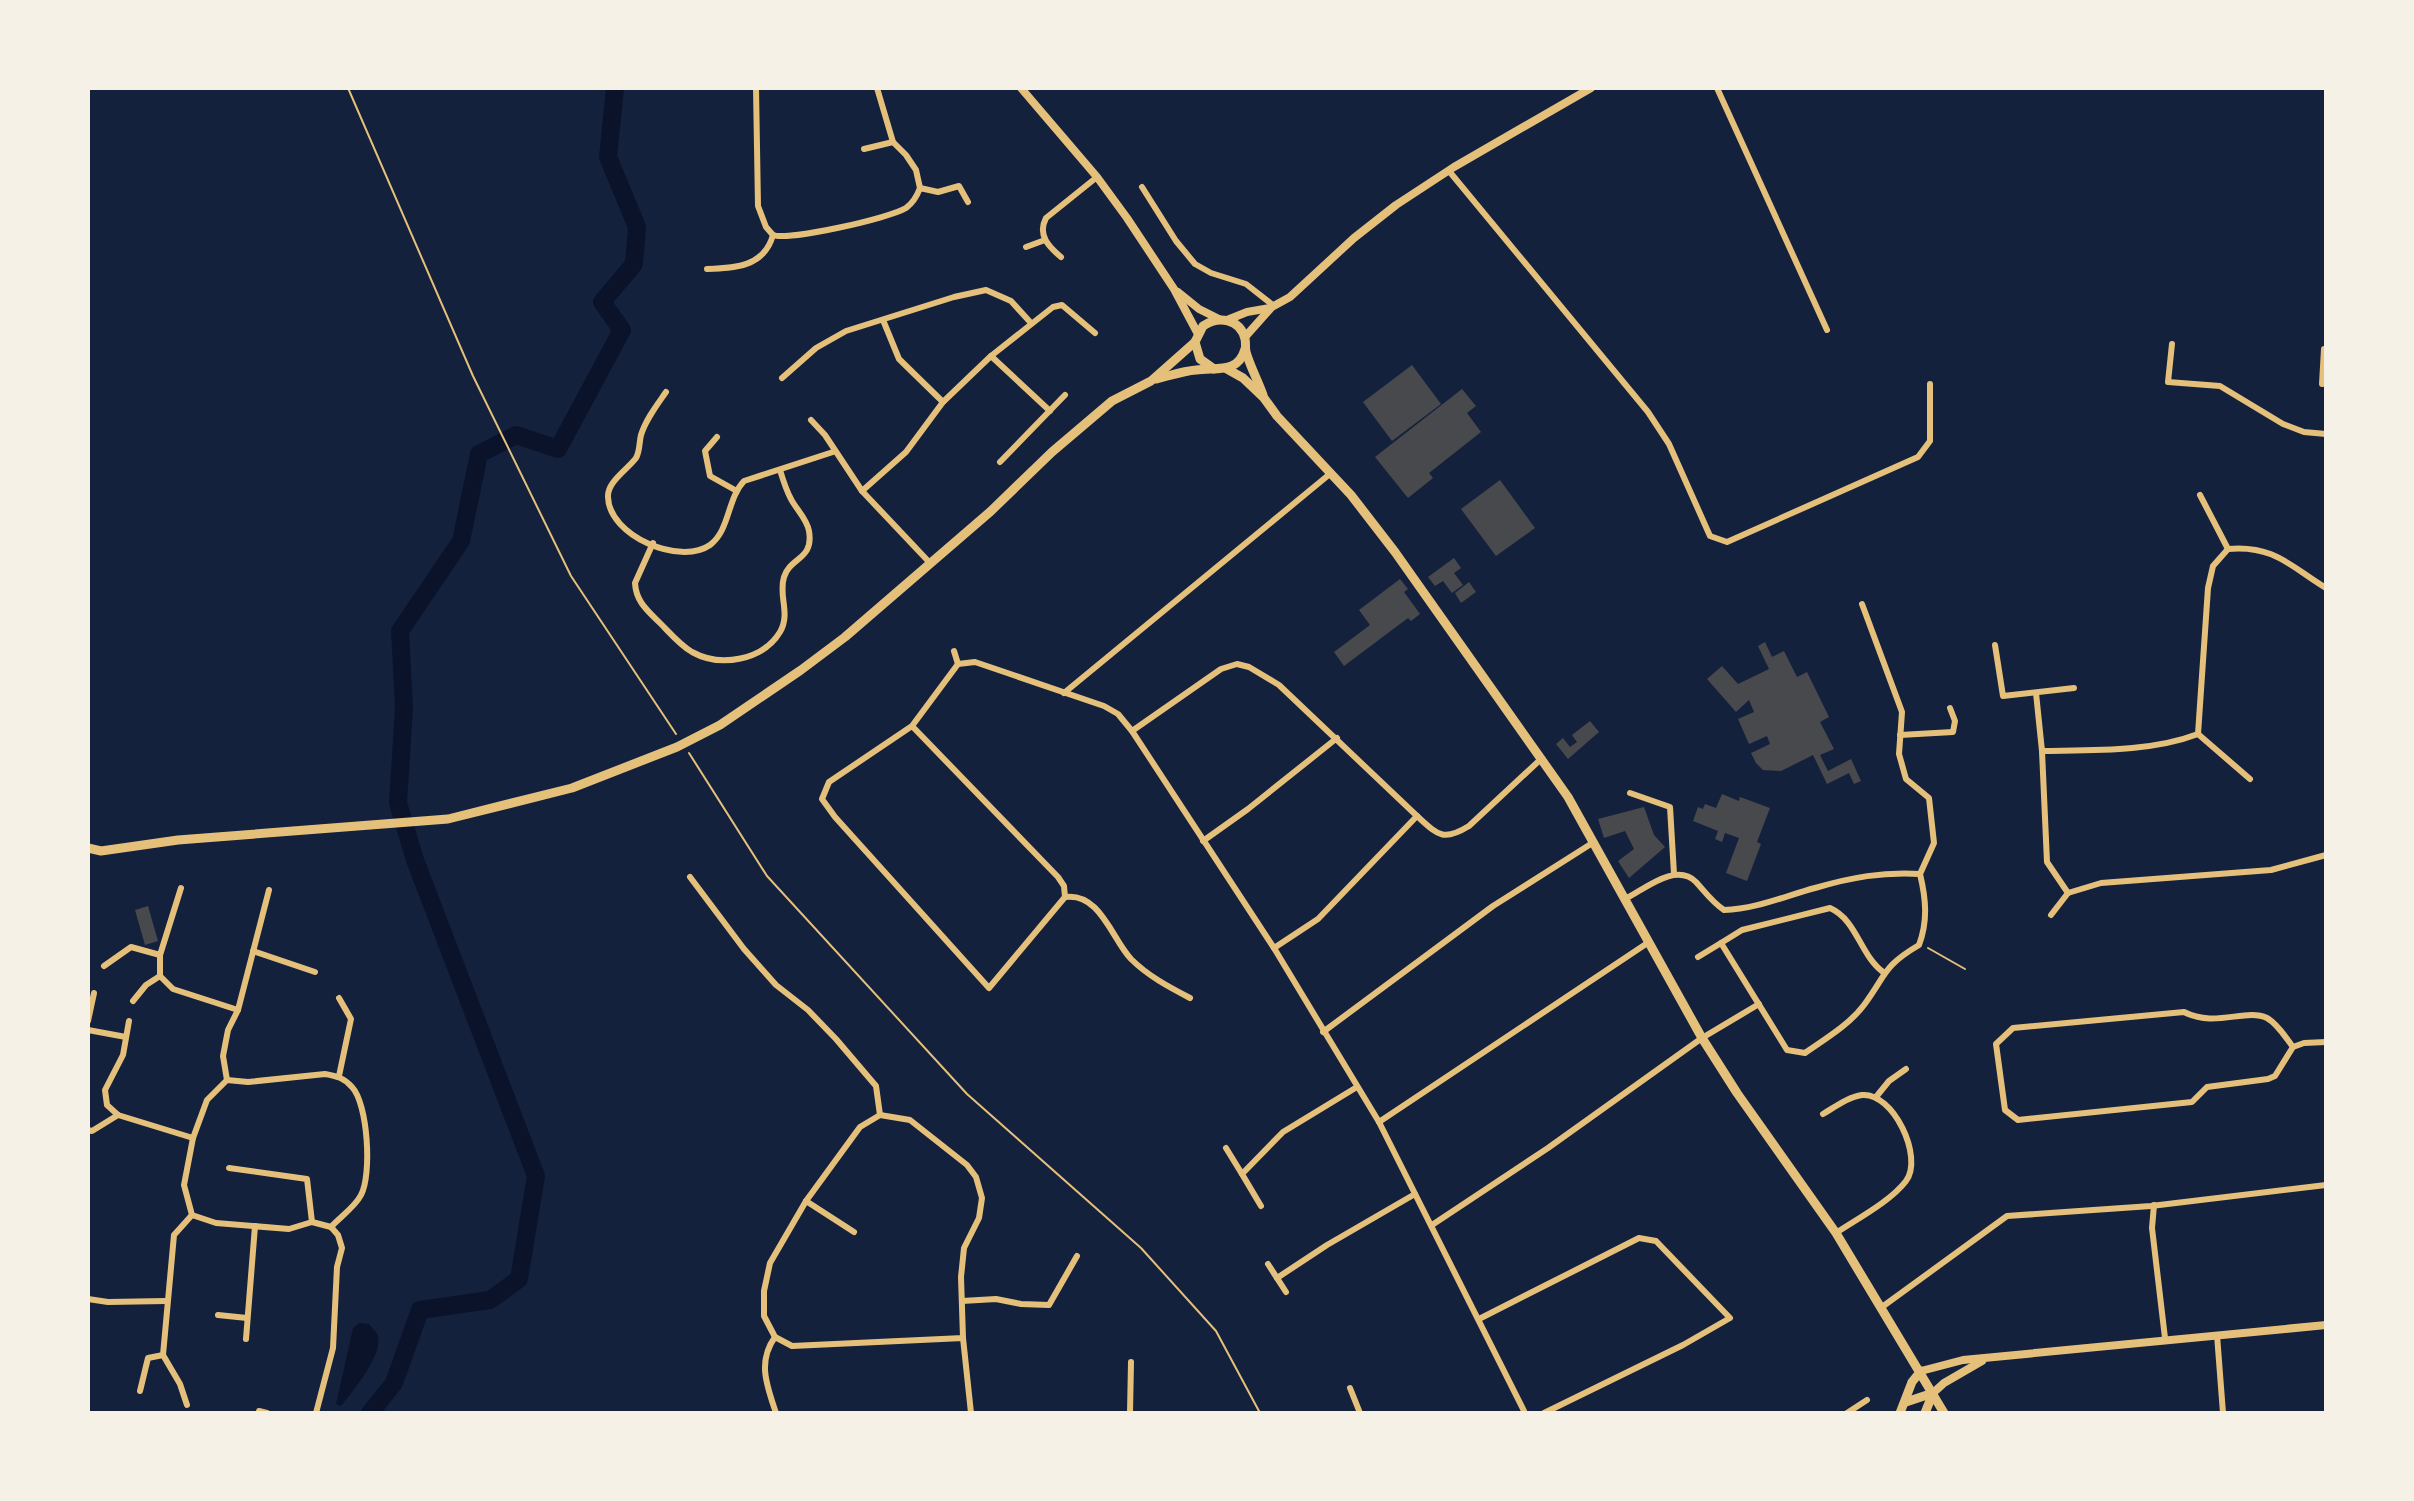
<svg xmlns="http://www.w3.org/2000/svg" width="2414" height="1501" font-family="Inter,sans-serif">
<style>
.water{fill:#0b132b}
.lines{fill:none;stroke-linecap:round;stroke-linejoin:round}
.river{stroke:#0b132b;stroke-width:18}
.building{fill:#48494c}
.path{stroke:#e5c07b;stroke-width:2}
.minor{stroke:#e5c07b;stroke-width:6}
.tertiary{stroke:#e5c07b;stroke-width:8}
.secondary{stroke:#e5c07b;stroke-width:9}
</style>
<rect width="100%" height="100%" fill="#14213d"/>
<path class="water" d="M359,1323L369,1324C371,1327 375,1330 377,1334C386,1352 352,1392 341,1406L336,1404L353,1328Z"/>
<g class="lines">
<path class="river" d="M370,1413L394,1383L420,1310L490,1300L519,1279L536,1176L415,860L398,803L404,708L400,631L461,541L479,454L516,435L558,449L622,330L602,302L634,264L637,227L608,157L615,88"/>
</g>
<g class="building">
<path d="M1412,365L1441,404L1392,441L1363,402Z"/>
<path d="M1462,389L1476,406L1467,413L1481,432L1429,473L1433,478L1408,498L1375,457Z"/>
<path d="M1500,480L1535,528L1496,556L1461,509Z"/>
<path d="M1454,558L1461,568L1454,573L1463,585L1452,593L1443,581L1435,586L1428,577Z"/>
<path d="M1400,579L1408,589L1404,592L1420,614L1411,621L1408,618L1344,666L1334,652L1370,625L1359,610Z"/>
<path d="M1469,582L1476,592L1461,603L1455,593Z"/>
<path d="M1765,642L1772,657L1784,651L1797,677L1807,672L1829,717L1820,722L1834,749L1820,755L1828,771L1851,759L1861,781L1854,784L1849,773L1827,784L1813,755L1781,771L1763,770L1756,763L1751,753L1770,744L1767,736L1749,744L1738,719L1754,712L1749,700L1736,712L1707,679L1722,666L1738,684L1769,669L1758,646Z"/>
<path d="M1590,721L1599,732L1568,759L1556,744L1563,738L1570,747L1577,742L1572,735Z"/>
<path d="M1722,794L1739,801L1740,797L1770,808L1757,842L1761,844L1747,881L1726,873L1739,838L1725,833L1722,842L1715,839L1718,831L1693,821L1698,807L1703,809L1705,804L1716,808Z"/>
<path d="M1644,807L1654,835L1665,847L1629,878L1618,861L1634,849L1625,831L1604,838L1598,819Z"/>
<path d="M148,906L158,941L145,945L135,910Z"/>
</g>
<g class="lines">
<g class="path">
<path d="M348,88L473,376L571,576L676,734"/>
<path d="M689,753L767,876L967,1094L1141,1248L1216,1331L1260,1413"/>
<path d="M1928,948L1965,969"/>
</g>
<g class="minor">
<path d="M756,88L758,206L766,227L773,235C789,241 890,218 906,208C913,203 917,196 920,188L938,192L959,186L968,202"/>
<path d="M877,88L893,142L906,155L916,170L920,188"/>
<path d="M1717,88L1827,330"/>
<path d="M864,149L893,142"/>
<path d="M1449,171L1648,412L1669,444L1710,536L1727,542L1918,457L1930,441V384"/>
<path d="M1142,187L1176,241L1195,264L1211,273L1246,284L1274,306"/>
<path d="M1026,247L1045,240"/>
<path d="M1061,257C1049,247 1037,235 1046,218L1097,177"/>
<path d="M707,269C735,268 764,267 773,235"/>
<path d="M883,320L899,359L943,402"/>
<path d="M2172,344L2168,382L2220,386L2283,424L2304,432L2326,434"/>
<path d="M991,356L1050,411"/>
<path d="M782,378L816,348L846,331L954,297L986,290L1011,301L1031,323"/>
<path d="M2322,384L2324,349H2326"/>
<path d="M666,392C657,405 646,419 641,435C639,443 640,451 636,458C627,470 607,482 608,497C609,536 680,566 710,545C730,530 727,499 744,481L833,452"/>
<path d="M811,420L825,435L862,491L930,563"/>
<path d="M717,437L705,451L710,476L735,490"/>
<path d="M1000,462L1065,395"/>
<path d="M862,491L906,452L943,402L991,356L1053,307L1062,305L1095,333"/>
<path d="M2200,495L2228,549"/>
<path d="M653,543L635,583C636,602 648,611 660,623C670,633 680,645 692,652C721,668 763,660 780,632C791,613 778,596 784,577C790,557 814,560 809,531C807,519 796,509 791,499C786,490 783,480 780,470"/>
<path d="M2228,549C2274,545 2290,566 2326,588"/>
<path d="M1862,604L1902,712L1899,754L1906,779L1929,798L1934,843L1920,874"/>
<path d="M1995,645L2003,696L2074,688"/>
<path d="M954,651L958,664"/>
<path d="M958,664L975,662L1104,706L1118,714L1132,731L1274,948L1379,1122L1525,1413"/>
<path d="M1064,693L1331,473"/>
<path d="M2036,693L2042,751L2047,862L2068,893L2101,883L2271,870L2326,855"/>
<path d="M912,726L1058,877L1064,886L1065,897L989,988L835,817L822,799L829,782L912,726L958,664"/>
<path d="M1132,731L1221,669L1237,664L1249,667L1279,685L1417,816"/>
<path d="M2198,734L2250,779"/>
<path d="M1900,735L1953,732L1955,721L1950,708"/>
<path d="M2042,751C2093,750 2151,752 2198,734L2208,588L2213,566L2228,549"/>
<path d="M1630,793L1670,807L1674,874"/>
<path d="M1203,841L1248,809L1337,738"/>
<path d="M690,877L744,949L776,985L808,1010L836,1039L876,1086L880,1115"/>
<path d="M181,888L160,955V976L173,989L238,1010"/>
<path d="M1065,897C1100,892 1112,939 1131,959C1148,976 1169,987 1190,998"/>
<path d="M1625,899C1645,889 1676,862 1696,882C1706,893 1712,902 1724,910C1756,909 1785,896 1815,888C1853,877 1881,872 1920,874C1926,899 1928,921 1919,945C1882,967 1887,974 1864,1005C1849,1025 1825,1039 1805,1053L1787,1050L1721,943L1742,930L1830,908C1857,920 1860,955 1883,972"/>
<path d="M2051,915L2068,893"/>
<path d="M1274,948L1318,919L1417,816C1438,835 1443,842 1469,826L1541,759"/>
<path d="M253,951L315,972"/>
<path d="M1698,957L1721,943"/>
<path d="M104,966L131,947L160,955"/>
<path d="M133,1001L146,985L160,976"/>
<path d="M88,1021L94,993"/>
<path d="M129,1021L123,1055L105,1090L107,1105L118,1115L193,1138"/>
<path d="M88,1030L126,1037"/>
<path d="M1323,1032L1493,906L1594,842"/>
<path d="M2293,1047C2286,1038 2278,1024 2267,1018C2246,1008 2215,1028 2184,1012L2013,1028L1996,1044L2005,1110L2018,1120L2192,1102L2207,1087L2268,1079L2275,1076L2293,1047L2304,1043L2326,1042"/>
<path d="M325,1074C337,1076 344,1078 352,1087C368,1104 372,1175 361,1195C355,1207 340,1217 331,1227L312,1222L289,1229L216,1223L192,1215L184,1185L193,1138L207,1100L227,1080L248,1082Z"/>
<path d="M339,1076L351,1019L339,998"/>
<path d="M227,1080L223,1056L228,1030L238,1010L269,890"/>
<path d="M1876,1097L1889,1081L1906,1069"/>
<path d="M1823,1114C1835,1107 1848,1097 1862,1095C1893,1092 1924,1157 1906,1181C1891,1201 1857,1219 1836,1233"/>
<path d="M1379,1122L1649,942"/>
<path d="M88,1130L92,1131L118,1115"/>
<path d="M1226,1148L1242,1174L1283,1132L1357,1087"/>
<path d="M229,1168L307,1179L312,1222"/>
<path d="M1242,1174L1261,1206"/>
<path d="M806,1201L854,1232"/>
<path d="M2154,1205L2152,1228L2165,1338"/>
<path d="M1432,1225L1548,1148L1702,1038L1759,1004"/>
<path d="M1268,1264L1286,1292"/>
<path d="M1277,1278L1327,1245L1415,1194"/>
<path d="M88,1299L108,1302L166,1301"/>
<path d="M962,1301L996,1299L1021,1304L1049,1305L1077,1256"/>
<path d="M1882,1307L2007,1216L2151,1206L2326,1185"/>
<path d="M218,1315L247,1318"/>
<path d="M1479,1319L1639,1238L1656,1241L1730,1318L1683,1345L1544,1413"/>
<path d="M2217,1335L2223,1413"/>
<path d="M775,1337C757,1362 767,1386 776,1413"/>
<path d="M963,1338L792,1346L775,1337L764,1316V1291L770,1263L806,1201L860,1127L880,1115L910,1120L967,1165L976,1177L982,1198L979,1218L964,1248L961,1277L963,1338L971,1413"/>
<path d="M246,1339L255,1226"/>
<path d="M1350,1388L1360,1413"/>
<path d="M140,1391L148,1358L163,1355"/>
<path d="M187,1405L180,1384L163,1355L174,1235L192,1215"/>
<path d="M259,1411L267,1413"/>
<path d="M316,1413L333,1348L337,1267L342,1248L338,1235L331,1227"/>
<path d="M1130,1413L1131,1362"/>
<path d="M1847,1413L1867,1400"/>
</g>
<g class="tertiary">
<path d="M1021,88L1097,177L1127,218L1174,289L1198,334"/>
<path d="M1178,292L1199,309L1219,319"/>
<path d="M1227,320L1247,312L1270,308L1290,297L1354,238L1396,205L1454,167L1591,88"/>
<path d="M1245,337L1270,309"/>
<path d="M1921,1371L1963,1360L2326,1325"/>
<path d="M1933,1393L1944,1383L1982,1361"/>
</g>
<g class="secondary">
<path d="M1214,369L1200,359L1195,342L1203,326C1218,316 1240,318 1245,339C1246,343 1245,348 1246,352C1250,366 1258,381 1263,395"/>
<path d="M1227,369L1243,378L1264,398L1277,416L1351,495L1395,552L1568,797L1702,1038L1737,1093L1836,1233L1944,1413"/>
<path d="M1156,379C1169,376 1183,371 1196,370C1217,367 1238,374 1245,349"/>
<path d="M88,848L101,851L178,840L448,819L572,788L677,747L720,725L801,670L845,637L991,511L1052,452L1112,401L1151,381L1195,342"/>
<path d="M1906,1402L1933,1393"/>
<path d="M1900,1413L1912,1382L1921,1371"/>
<path d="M1925,1413L1933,1393"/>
</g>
</g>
<rect width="2414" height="1501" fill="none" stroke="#f6f1e7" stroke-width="180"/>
</svg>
